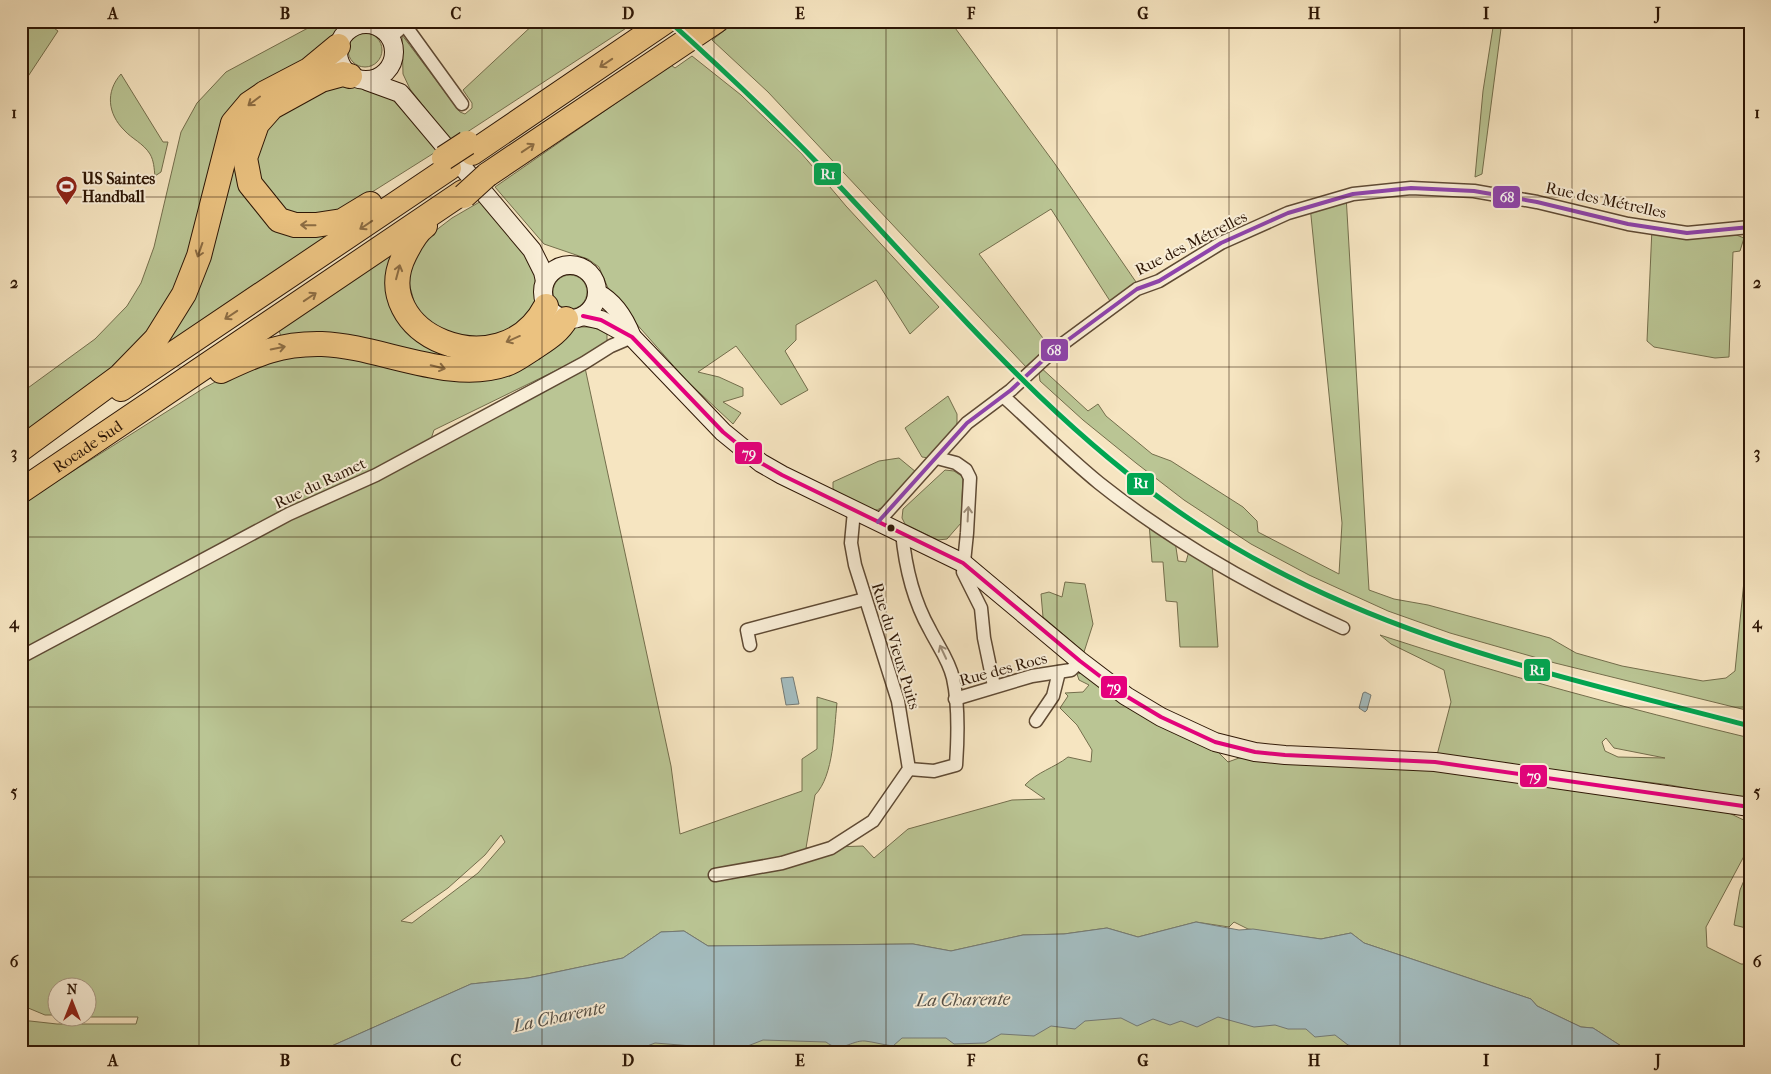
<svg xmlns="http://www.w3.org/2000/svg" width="1771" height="1074" font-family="'IM FELL French Canon',serif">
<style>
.green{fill:#bac594;stroke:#746e4c;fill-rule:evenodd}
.water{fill:#a3bcbf;stroke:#747a75}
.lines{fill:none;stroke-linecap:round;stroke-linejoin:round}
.street-casing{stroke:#5f4a34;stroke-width:15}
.secondary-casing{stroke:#2d1605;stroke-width:20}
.highway-casing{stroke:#2d1605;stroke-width:26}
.street{stroke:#f9eed7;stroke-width:12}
.secondary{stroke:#f9eed7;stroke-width:18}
.highway{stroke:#ebc280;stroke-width:24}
.highway-bridge-casing{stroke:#2d1605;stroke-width:26;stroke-linecap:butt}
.highway-bridge{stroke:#ebc280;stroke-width:24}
.bus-1-casing{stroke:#f9eed7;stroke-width:8}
.bus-2-casing{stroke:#f9eed7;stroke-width:8}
.bus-1{stroke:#e5007d;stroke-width:4}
.bus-2{stroke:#8e44ad;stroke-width:4}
.rail-1-casing{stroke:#f9eed7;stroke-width:9}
.rail-1{stroke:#00a651;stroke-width:5}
.oneway{stroke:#8c6c42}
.oneway2{stroke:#9d8d78}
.grid{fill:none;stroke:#2d1605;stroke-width:1;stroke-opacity:0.55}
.bus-dot{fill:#2d1605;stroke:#f9eed7;stroke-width:2}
.labels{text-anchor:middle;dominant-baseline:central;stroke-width:4;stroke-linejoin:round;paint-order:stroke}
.poi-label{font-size:16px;font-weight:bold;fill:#2d1605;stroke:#f9eed7;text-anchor:start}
.street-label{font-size:16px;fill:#2d1605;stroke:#f9eed7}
.water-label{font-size:18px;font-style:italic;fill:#565046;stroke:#f9eed7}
.line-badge{stroke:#f9eed7;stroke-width:2}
.badge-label{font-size:14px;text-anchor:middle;font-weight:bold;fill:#fff}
.neatline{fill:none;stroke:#2d1605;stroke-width:2}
.grid-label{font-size:16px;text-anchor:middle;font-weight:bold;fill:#2d1605}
</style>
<rect width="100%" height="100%" fill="#f6e5c1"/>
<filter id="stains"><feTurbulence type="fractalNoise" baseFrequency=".004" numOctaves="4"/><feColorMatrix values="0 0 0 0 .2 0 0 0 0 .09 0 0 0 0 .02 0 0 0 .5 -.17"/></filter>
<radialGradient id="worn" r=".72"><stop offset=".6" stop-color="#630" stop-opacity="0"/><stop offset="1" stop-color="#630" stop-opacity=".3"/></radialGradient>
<g class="green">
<path d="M21,21H44L58,31L21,87Z"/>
<path d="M321,21H338L337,32L327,50L260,87L163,316L121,362L21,438V393L95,339L127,306L141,283L154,247L181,132L197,103L226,72Z"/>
<path d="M537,21H637L452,142L410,89L403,74L402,35L460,112L465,114L472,108V103L463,90Z"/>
<path d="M737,21H950L1055,164L1136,282L1110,301L1051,209L979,254L1049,346L1027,368L768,92L712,40Z"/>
<path d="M1494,21H1502L1482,174L1475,177L1483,91Z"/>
<circle cx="365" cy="50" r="17"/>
<path d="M692,56L741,95L802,154L846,206L939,307L910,334L876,280L796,325V340L785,351L808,390L781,405L736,346L698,372L719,377L743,388V396L723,402L741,413L733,424L686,380L611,295L599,267L588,259L544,244L495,187L671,65L675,68Z"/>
<path d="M121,74L163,142H168L161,172L155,176C154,168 154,161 150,154C143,143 132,139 124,130C108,114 105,92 121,74Z"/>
<path d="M354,84L379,91L391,98L442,151L434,153L353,204L330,215L303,217L284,210L262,186L256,160L270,119L319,90Z"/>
<path d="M250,123L256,206L329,235L152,358L228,171Z"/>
<path d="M1346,195L1369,590L1394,599L1428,605L1550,638L1576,653L1622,666L1703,681L1726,678L1735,671L1747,551H1750V711L1555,663L1450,633L1388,611L1309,575L1251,544L1184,500L1136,463L1083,420L1040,381L1038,365L1088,411L1098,404L1106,416L1152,454L1171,461L1243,507L1257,521L1258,532L1339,574L1342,523L1310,206Z"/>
<path d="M483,200L530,259L537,277L536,314L500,340L443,335L417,312L407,276L422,241L452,218Z"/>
<path d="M1652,228L1734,234L1744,238L1740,251L1733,252L1729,357L1715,358L1654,347L1647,341Z"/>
<path d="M402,245L392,293L441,350L546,320L554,326L458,363L282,341L279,330Z"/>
<circle cx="570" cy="292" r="17"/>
<path d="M573,327H593L607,334V343L561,368L434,430L429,445L584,363L671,766L680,834L802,791V759L817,749V697L837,703C834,729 834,776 815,795L806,848L863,846L874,858L908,829L1012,800L1045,799L1025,785C1037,772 1054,768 1068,757L1091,762L1092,750L1077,725L1060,708L1068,696L1065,693L1083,692L1089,685L1079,680L1077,674L1082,673L1158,725L1218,752L1228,762L1239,758L1398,767L1485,776L1729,813L1750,823V845L1706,927L1707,947L1741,964H1750V1053H1632L1593,1028L1581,1027L1537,1006L1531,999L1364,943L1351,933L1321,939L1248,929L1234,922L1229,927L1196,922L1138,937L1107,928L1064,934L1023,935L951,951L913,944L708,946L684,931L661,932L623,958L528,978L471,984L316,1053H21V1020L57,1024H136L138,1017H82L88,1016V986H58L57,1015H45L21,1005V504L204,388L243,367L295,354H326L361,359L434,377ZM501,835L505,842L478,873L412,923L401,921L448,888L485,855Z"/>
<path d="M948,396L957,414V423L955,429L929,458L922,457L905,428Z"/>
<path d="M899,458L916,472C906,483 884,516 868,510C856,505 844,495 833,489V482L879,461Z"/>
<path d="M945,470L954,471L963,477L961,523L947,539L938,540L905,524L902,518L903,509Z"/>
<path d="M1149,523L1175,541L1178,561L1186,562L1189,551L1212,564L1218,647H1180L1177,602L1166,601L1163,562H1152Z"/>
<path d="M1065,582L1085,584L1093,624L1084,652L1043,617L1041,594L1049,592L1062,597Z"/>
<path d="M1380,635C1502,675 1625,708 1750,738V800L1670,785L1437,755L1451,702L1444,670L1391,644ZM1606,738L1614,748L1665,758L1618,757L1605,751L1602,742Z"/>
<path d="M1750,866V929L1734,925L1740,890Z"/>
<path d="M1036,1013L1294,1014L1428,1053H513Z"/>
</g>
<g class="water">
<path d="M793,677L799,704L786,705L781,678Z"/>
<path d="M1365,692L1371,695L1367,710L1365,712L1359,708L1363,693Z"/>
<path d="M1196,922L1239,930L1253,929L1321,939L1351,933L1364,943L1531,999L1537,1006L1581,1027L1593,1028L1632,1053H1383L1348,1045L1335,1035L1315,1037L1306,1029H1288L1275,1025L1254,1027L1218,1017L1197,1027L1181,1021L1170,1025L1153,1019L1137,1026L1121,1018L1085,1021L1075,1029L1051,1026L1034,1036L1001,1034L985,1043L954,1044L946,1038H902L893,1046C884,1045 874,1042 865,1041C851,1040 841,1054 826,1042L763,1040L735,1051L717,1048L655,1043L629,1053L612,1050L607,1053H316L471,984L528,978L623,958L661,932L684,931L708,946L913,944L951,951L1023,935L1064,934L1107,928L1138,937Z"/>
</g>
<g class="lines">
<defs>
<g id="street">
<path d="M402,21L462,104"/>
<path d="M390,38L405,24"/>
<path d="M1003,396C1035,425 1066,456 1099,483C1173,542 1257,589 1343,628"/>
<path d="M937,458L956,463L966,470L970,478L967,533L963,572L981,608L984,638L994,686"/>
<path d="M878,522L967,423L1011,390L1053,351L1137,289L1159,281L1221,243L1288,213L1353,194L1411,188L1474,191L1537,202L1628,224L1687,233L1750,227"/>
<path d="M902,532C905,565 913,600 930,630C938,646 949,660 953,678C959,705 958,737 956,765L934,771L909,769"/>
<path d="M750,645L747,630L865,599"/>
<path d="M21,657L289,514L376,475L584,363L611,346L632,337"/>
<path d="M955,699L1032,676L1071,670L1080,661"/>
<path d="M1036,721L1053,696L1059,672"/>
<path d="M715,875L782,863L831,848L873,821L909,769L898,701L855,565L851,543L854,511"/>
</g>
<g id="secondary">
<circle cx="366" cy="52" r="28"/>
<path d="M367,81L400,93L532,250L543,272L545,281"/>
<circle cx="570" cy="292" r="27"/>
<path d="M597,293C615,302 625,319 632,337"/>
<path d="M583,316L601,320L632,337L723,432L761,463L782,475L963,563L1080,661L1126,696L1161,717L1215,742L1255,752L1285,755L1435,762L1750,807"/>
</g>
<g id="highway">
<path d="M350,76L343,74L321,80L272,107L257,124L245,158L250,184L279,220L295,225H316L342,221L370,204"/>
<path d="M472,153L666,21"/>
<path d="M487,175L716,21"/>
<path d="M425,226C416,232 410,244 405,254C364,333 501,392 546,306"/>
<path d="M221,371C257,354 281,343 322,344C380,346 450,384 506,364C515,361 524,354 532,349C545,340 558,333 566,319"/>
<path d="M121,389L449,168"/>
<path d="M21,449L119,377L156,339L184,294L199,256L233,123L249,104L265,93L309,70L338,46"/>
<path id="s1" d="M21,491L463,192"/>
</g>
</defs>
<use href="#street" class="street-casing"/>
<use href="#secondary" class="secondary-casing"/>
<use href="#highway" class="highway-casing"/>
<use href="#street" class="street"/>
<use href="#secondary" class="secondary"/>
<use href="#highway" class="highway"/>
<defs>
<g id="highway-bridge">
<path d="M444,158L467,143"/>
<path d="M464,196L487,175"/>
</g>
</defs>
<use href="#highway-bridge" class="highway-bridge-casing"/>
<use href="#highway-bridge" class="highway-bridge"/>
<defs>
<path id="bus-1" d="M583,316L601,320L632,337L723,432L761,463L782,475L963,563L1080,661L1126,696L1161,717L1215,742L1255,752L1285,755L1435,762L1750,807"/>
<path id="bus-2" d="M878,522L967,423L1011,390L1053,351L1137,289L1159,281L1221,243L1288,213L1353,194L1411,188L1474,191L1537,202L1628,224L1687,233L1750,227"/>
</defs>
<use href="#bus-1" class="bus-1-casing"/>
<use href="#bus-2" class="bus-2-casing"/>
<use href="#bus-1" class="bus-1"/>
<use href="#bus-2" class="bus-2"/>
<defs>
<path id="rail-1" d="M669,21C730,76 789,132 845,192C956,310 1060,434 1197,524C1367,636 1556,675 1750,726"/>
</defs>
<use href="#rail-1" class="rail-1-casing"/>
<use href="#rail-1" class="rail-1"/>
</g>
<defs><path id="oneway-shaft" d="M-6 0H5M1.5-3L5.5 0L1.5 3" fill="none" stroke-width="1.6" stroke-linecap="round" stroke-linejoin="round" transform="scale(1.25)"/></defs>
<g class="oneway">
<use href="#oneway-shaft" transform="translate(606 63) rotate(146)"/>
<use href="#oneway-shaft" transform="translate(254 101) rotate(143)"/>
<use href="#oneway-shaft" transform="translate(528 148) rotate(-34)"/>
<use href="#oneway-shaft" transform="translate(308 225) rotate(-179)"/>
<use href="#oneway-shaft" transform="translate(366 225) rotate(146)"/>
<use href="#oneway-shaft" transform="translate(200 250) rotate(109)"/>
<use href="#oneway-shaft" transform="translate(398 272) rotate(-75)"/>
<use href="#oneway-shaft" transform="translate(310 297) rotate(-34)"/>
<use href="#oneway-shaft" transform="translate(231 315) rotate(146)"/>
<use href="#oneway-shaft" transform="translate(513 339) rotate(156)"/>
<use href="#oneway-shaft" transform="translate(278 348) rotate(-11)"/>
<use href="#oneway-shaft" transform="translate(438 367) rotate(13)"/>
</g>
<g class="oneway2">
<use href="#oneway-shaft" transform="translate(968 514) rotate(-87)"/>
<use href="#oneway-shaft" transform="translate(943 652) rotate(-115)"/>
</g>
<path class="grid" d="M199,21V1053M371,21V1053M542,21V1053M714,21V1053M886,21V1053M1057,21V1053M1229,21V1053M1400,21V1053M1572,21V1053M21,197H1750M21,367H1750M21,537H1750M21,707H1750M21,877H1750"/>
<defs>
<symbol id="stadium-pin" viewBox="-11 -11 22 30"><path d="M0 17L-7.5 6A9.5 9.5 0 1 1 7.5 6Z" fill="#8f2418" stroke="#f9eed7"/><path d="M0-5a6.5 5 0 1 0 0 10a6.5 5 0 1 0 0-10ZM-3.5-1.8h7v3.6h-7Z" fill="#fff"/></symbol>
</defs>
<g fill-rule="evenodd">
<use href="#stadium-pin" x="54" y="174" width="25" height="34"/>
</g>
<circle class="bus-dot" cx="891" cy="528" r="4.5"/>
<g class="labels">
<g class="poi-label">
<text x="82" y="178">US Saintes<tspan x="82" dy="18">Handball</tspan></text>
</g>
<g class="street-label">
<text transform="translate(1606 200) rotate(12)">Rue des Métrelles</text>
<text transform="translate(1191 243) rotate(-27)">Rue des Métrelles</text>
<text stroke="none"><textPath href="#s1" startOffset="80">Rocade Sud</textPath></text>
<text transform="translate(320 483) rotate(-25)">Rue du Ramet</text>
<text transform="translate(896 646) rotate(73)">Rue du Vieux Puits</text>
<text transform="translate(1003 669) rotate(-15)">Rue des Rocs</text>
</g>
<g class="water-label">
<text transform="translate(963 1000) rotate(-1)">La Charente</text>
<text transform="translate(559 1017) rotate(-12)">La Charente</text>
</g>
</g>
<g class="line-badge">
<rect x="813" y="162" width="29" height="24" rx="5" fill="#00a651"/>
<rect x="1492" y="185" width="29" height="24" rx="5" fill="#8e44ad"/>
<rect x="1040" y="338" width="29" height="24" rx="5" fill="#8e44ad"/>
<rect x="734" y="441" width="29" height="24" rx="5" fill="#e5007d"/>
<rect x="1126" y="472" width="29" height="24" rx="5" fill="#00a651"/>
<rect x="1523" y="658" width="28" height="24" rx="5" fill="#00a651"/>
<rect x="1100" y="675" width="28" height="24" rx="5" fill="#e5007d"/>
<rect x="1519" y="764" width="29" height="24" rx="5" fill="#e5007d"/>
</g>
<g class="badge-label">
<text x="828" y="179">R1</text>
<text x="1507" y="202">68</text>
<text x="1054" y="355">68</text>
<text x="749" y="458">79</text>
<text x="1141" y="488">R1</text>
<text x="1537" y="675">R1</text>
<text x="1114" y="692">79</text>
<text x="1534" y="781">79</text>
</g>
<rect width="1771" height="1074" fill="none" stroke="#f6e5c1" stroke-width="55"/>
<g transform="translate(72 1002)"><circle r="24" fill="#f9eed7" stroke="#a79883"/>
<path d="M0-4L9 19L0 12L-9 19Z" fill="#8f2418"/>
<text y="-8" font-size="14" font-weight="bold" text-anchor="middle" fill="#2d1605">N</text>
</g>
<rect x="28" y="28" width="1716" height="1018" class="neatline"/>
<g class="grid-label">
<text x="113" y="19">A</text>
<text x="285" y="19">B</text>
<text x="456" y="19">C</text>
<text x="628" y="19">D</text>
<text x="800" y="19">E</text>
<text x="971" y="19">F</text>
<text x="1143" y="19">G</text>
<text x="1314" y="19">H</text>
<text x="1486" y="19">I</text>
<text x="1658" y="19">J</text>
<text x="14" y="118">1</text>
<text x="1757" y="118">1</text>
<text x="14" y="288">2</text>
<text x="1757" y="288">2</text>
<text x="14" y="458">3</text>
<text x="1757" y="458">3</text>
<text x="14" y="628">4</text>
<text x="1757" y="628">4</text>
<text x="14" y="797">5</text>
<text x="1757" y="797">5</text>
<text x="14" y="967">6</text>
<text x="1757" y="967">6</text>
<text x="113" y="1066">A</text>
<text x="285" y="1066">B</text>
<text x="456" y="1066">C</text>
<text x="628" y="1066">D</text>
<text x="800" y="1066">E</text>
<text x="971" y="1066">F</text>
<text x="1143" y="1066">G</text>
<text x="1314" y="1066">H</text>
<text x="1486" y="1066">I</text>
<text x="1658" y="1066">J</text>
</g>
<rect width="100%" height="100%" filter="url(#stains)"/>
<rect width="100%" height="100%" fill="url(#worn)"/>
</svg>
